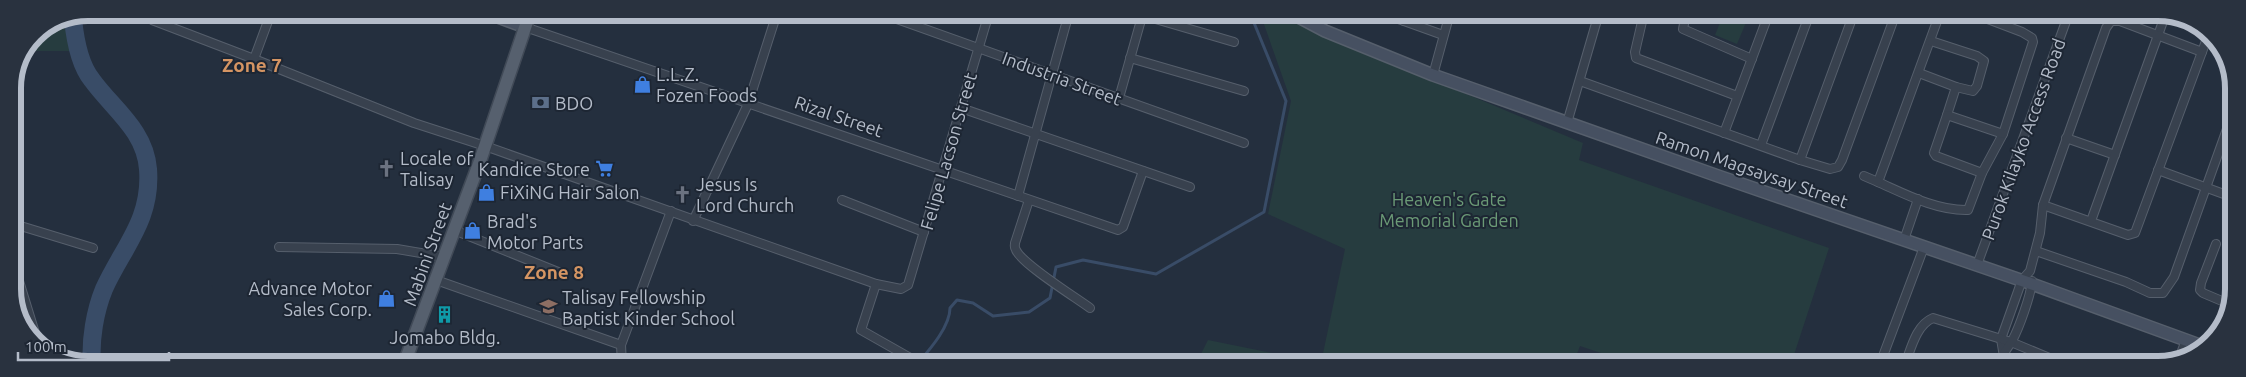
<svg xmlns="http://www.w3.org/2000/svg" width="2246" height="377" font-family="Ubuntu,sans-serif">
<style>
.green{fill:#263c3f}
.lines{fill:none;stroke-linecap:round;stroke-linejoin:round}
.stream{stroke:#394c67;stroke-width:3}
.river{stroke:#394c67;stroke-width:18}
.street-casing{stroke:#565f6c;stroke-width:10}
.secondary-casing{stroke:#565f6c;stroke-width:14}
.primary-casing{stroke:#414a57;stroke-width:15}
.street{stroke:#38414e;stroke-width:8}
.secondary{stroke:#465061;stroke-width:11}
.primary{stroke:#56606e;stroke-width:12}
.labels{text-anchor:middle;dominant-baseline:central;stroke-width:4;stroke-linejoin:round;paint-order:stroke}
.poi-label{font-size:18px;fill:#b4bcc9;stroke:#1d2633;text-anchor:start}
.street-label{font-size:18px;fill:#b4bcc9;stroke:#1d2633}
.park-label{font-size:18px;fill:#6b9a76;stroke:#1d2633}
.neighbourhood-label{font-size:19px;font-weight:bold;fill:#d59563;stroke:#1d2633}
.rim{fill:none;stroke:#b4bcc9;stroke-width:6}
</style>
<rect width="100%" height="100%" fill="#242f3e"/>
<g class="green">
<path d="M1260,13H1273L1583,143L1579,160L1829,248L1791,364H1634L1580,346L1573,364H1196L1208,340L1321,363L1345,249L1268,214L1291,101Z"/>
<path d="M1724,13H1750L1737,44L1715,35Z"/>
<path d="M77,17L78,51H28L35,34Z"/>
</g>
<g class="lines">
<path class="stream" d="M919,362C931,348 950,326 950,308L957,300L973,303L993,316L1029,312L1050,298L1056,267L1083,260L1156,274L1264,212L1286,101L1250,13"/>
<path class="river" d="M73,19C75,39 79,64 92,80C113,109 145,130 148,169C152,220 123,247 104,289C95,311 90,340 92,364"/>
<defs>
<g id="street">
<path d="M150,13L152,20L254,59L414,123L485,146L876,284L901,289L908,285L989,13"/>
<path d="M880,13L1244,143"/>
<path d="M1135,13L1234,42"/>
<path d="M1382,13L1404,21L1406,13"/>
<path d="M1644,13L1635,52L1636,58L1737,96"/>
<path d="M1686,13L1683,29L1752,59"/>
<path d="M1940,13L1878,182C1905,194 1937,211 1968,210L1982,173L2003,134L2033,42L2032,38L2022,32L1972,13"/>
<path d="M1404,21L1443,35"/>
<path d="M525,27L1118,230L1123,227L1143,171"/>
<path d="M1931,41L1977,56L1984,61L1977,86L1973,91L1956,87"/>
<path d="M1130,58L1244,91"/>
<path d="M254,59L271,13"/>
<path d="M1919,73L1956,87L1947,115"/>
<path d="M1433,75L1450,13"/>
<path d="M1580,81L1800,160L1830,169L1838,167L1842,160L1896,13"/>
<path d="M1119,98L1143,13"/>
<path d="M961,108L1190,187"/>
<path d="M1567,123L1599,13"/>
<path d="M1724,133L1769,13"/>
<path d="M2066,138L2115,155"/>
<path d="M1761,145L1810,13"/>
<path d="M1800,160L1854,13"/>
<path d="M2158,170L2232,197"/>
<path d="M1982,173L1936,156L1934,153L1947,115L2003,134"/>
<path d="M1864,176L1878,182"/>
<path d="M1018,196L1069,13"/>
<path d="M842,200L924,232"/>
<path d="M1029,200L1015,243C1015,246 1014,247 1016,250C1022,264 1075,297 1090,308"/>
<path d="M2043,205L2128,235L2135,233L2209,33"/>
<path d="M693,221L748,104L777,13"/>
<path d="M2091,221L2166,13"/>
<path d="M14,224L93,248"/>
<path d="M454,230L563,274"/>
<path d="M1904,240L1918,199"/>
<path d="M2216,244L2201,283L2200,290L2203,293L2229,304"/>
<path d="M279,247L397,249L444,257"/>
<path d="M2036,251L2126,282L2150,293H2163L2174,277L2232,115"/>
<path d="M1977,265L2069,13"/>
<path d="M15,268L39,346"/>
<path d="M436,280L621,345L671,211"/>
<path d="M876,284L861,330L921,364"/>
<path d="M2222,319L2233,296"/>
<path d="M621,345L622,364"/>
<path d="M2003,351L2001,339L2022,280L2030,271L2040,233L2043,205L2106,28L2111,21H2120L2202,52"/>
<path d="M2180,356L2186,340"/>
<path d="M1880,364L1924,247"/>
<path d="M1905,364C1911,349 1916,325 1933,318L2011,342L2064,364"/>
<path d="M1999,364C2003,352 2006,351 2012,341C2019,328 2031,295 2032,281"/>
</g>
<g id="secondary">
<path d="M487,13L525,27"/>
<path d="M1291,13L1325,31L1433,75L1718,176L2032,284L2205,347"/>
</g>
<path id="primary" d="M404,364L480,161L530,13"/>
</defs>
<use href="#street" class="street-casing"/>
<use href="#secondary" class="secondary-casing"/>
<use href="#primary" class="primary-casing"/>
<use href="#street" class="street"/>
<use href="#secondary" class="secondary"/>
<use href="#primary" class="primary"/>
</g>
<defs>
<symbol id="shop-bare" viewBox="-9 -9 18 18"><path d="M-5-2.5h2.3a2.7 3.5 0 0 1 5.4 0H5L5.5 6h-11ZM-1.5-2.5h3a1.5 2.3 0 0 0-3 0Z" fill="#3f7fe0" stroke="#1d2633" stroke-width="2.5" paint-order="stroke"/></symbol>
<symbol id="bank-bare" viewBox="-9 -9 18 18"><path d="M-6-4H6V4H-6ZM0-2.3a2.3 2.3 0 1 0 0 4.6a2.3 2.3 0 1 0 0-4.6Z" fill="#5c6f8a" stroke="#1d2633" stroke-width="2.5" paint-order="stroke"/></symbol>
<symbol id="church-bare" viewBox="-9 -9 18 18"><path d="M-1.2-6h2.4v3.5h3.3v2.4h-3.3V6h-2.4V-.1h-3.3v-2.4h3.3Z" fill="#6b7280" stroke="#1d2633" stroke-width="2.5" paint-order="stroke"/></symbol>
<symbol id="supermarket-bare" viewBox="-9 -9 18 18"><path d="M-6-5.5h2.5l.6 2H6L4.5 2H-2.5L-4.4-4H-6ZM-1.5 3.2a1.3 1.3 0 1 0 .1 0ZM3 3.2a1.3 1.3 0 1 0 .1 0Z" fill="#3f7fe0" stroke="#1d2633" stroke-width="2.5" paint-order="stroke"/></symbol>
<symbol id="school-bare" viewBox="-9 -9 18 18"><path d="M0-5L7-2L0 1L-7-2ZM-4 1L0 2.5L4 1V4Q0 6-4 4Z" fill="#8d6e63" stroke="#1d2633" stroke-width="2.5" paint-order="stroke"/></symbol>
<symbol id="building-bare" viewBox="-9 -9 18 18"><path d="M-4-6H4V6H1V3H-1V6H-4ZM-2.5-4.3h1.7v1.8h-1.7ZM.8-4.3h1.7v1.8H.8ZM-2.5-1h1.7V.8h-1.7ZM.8-1h1.7V.8H.8Z" fill="#0f9aa8" stroke="#1d2633" stroke-width="2.5" paint-order="stroke"/></symbol>
</defs>
<g fill-rule="evenodd">
<use href="#shop-bare" x="630" y="72" width="25" height="25"/>
<use href="#bank-bare" x="528" y="90" width="25" height="25"/>
<use href="#church-bare" x="374" y="156" width="25" height="25"/>
<use href="#supermarket-bare" x="592" y="156" width="25" height="25"/>
<use href="#shop-bare" x="474" y="180" width="25" height="25"/>
<use href="#church-bare" x="670" y="182" width="25" height="25"/>
<use href="#shop-bare" x="460" y="218" width="25" height="25"/>
<use href="#shop-bare" x="374" y="286" width="25" height="25"/>
<use href="#school-bare" x="536" y="294" width="25" height="25"/>
<use href="#building-bare" x="432" y="302" width="25" height="25"/>
</g>
<g class="labels">
<g class="poi-label">
<text x="656" y="74">L.L.Z.<tspan x="656" dy="21">Fozen Foods</tspan></text>
<text x="555" y="103">BDO</text>
<text x="400" y="158">Locale of<tspan x="400" dy="21">Talisay</tspan></text>
<text x="590" y="169" text-anchor="end">Kandice Store</text>
<text x="696" y="184">Jesus Is<tspan x="696" dy="21">Lord Church</tspan></text>
<text x="500" y="192">FiXiNG Hair Salon</text>
<text x="487" y="221">Brad's<tspan x="487" dy="21">Motor Parts</tspan></text>
<text x="372" y="288" text-anchor="end">Advance Motor<tspan x="372" dy="21">Sales Corp.</tspan></text>
<text x="562" y="297">Talisay Fellowship<tspan x="562" dy="21">Baptist Kinder School</tspan></text>
<text x="445" y="337" text-anchor="middle">Jomabo Bldg.</text>
</g>
<g class="street-label">
<text transform="translate(1062 78) rotate(20)">Industria Street</text>
<text transform="translate(839 116) rotate(19)">Rizal Street</text>
<text transform="translate(2023 139) rotate(-70)">Purok Kilayko Access Road</text>
<text transform="translate(948 151) rotate(-74)">Felipe Lacson Street</text>
<text transform="translate(1752 169) rotate(19)">Ramon Magsaysay Street</text>
<text transform="translate(427 254) rotate(-70)">Mabini Street</text>
</g>
<g class="park-label">
<text x="1449" y="199">Heaven's Gate<tspan x="1449" dy="21">Memorial Garden</tspan></text>
</g>
<g class="neighbourhood-label">
<text x="252" y="65">Zone 7</text>
<text x="554" y="272">Zone 8</text>
</g>
</g>
<path d="M0 0H2246V377H0ZM88 21H2158A67 67 0 0 1 2225 88V289A67 67 0 0 1 2158 356H88A67 67 0 0 1 21 289V88A67 67 0 0 1 88 21Z" fill="#29323f" fill-rule="evenodd"/>
<path class="rim" d="M88 21H2158A67 67 0 0 1 2225 88V289A67 67 0 0 1 2158 356H88A67 67 0 0 1 21 289V88A67 67 0 0 1 88 21Z"/>
<path d="M18 352v8h151v-8" fill="none" stroke="#b4bcc9" stroke-width="2.5"/>
<text x="25" y="352" font-size="15" fill="#b4bcc9" stroke="#1d2633" stroke-width="4" paint-order="stroke">100 m</text>
</svg>
